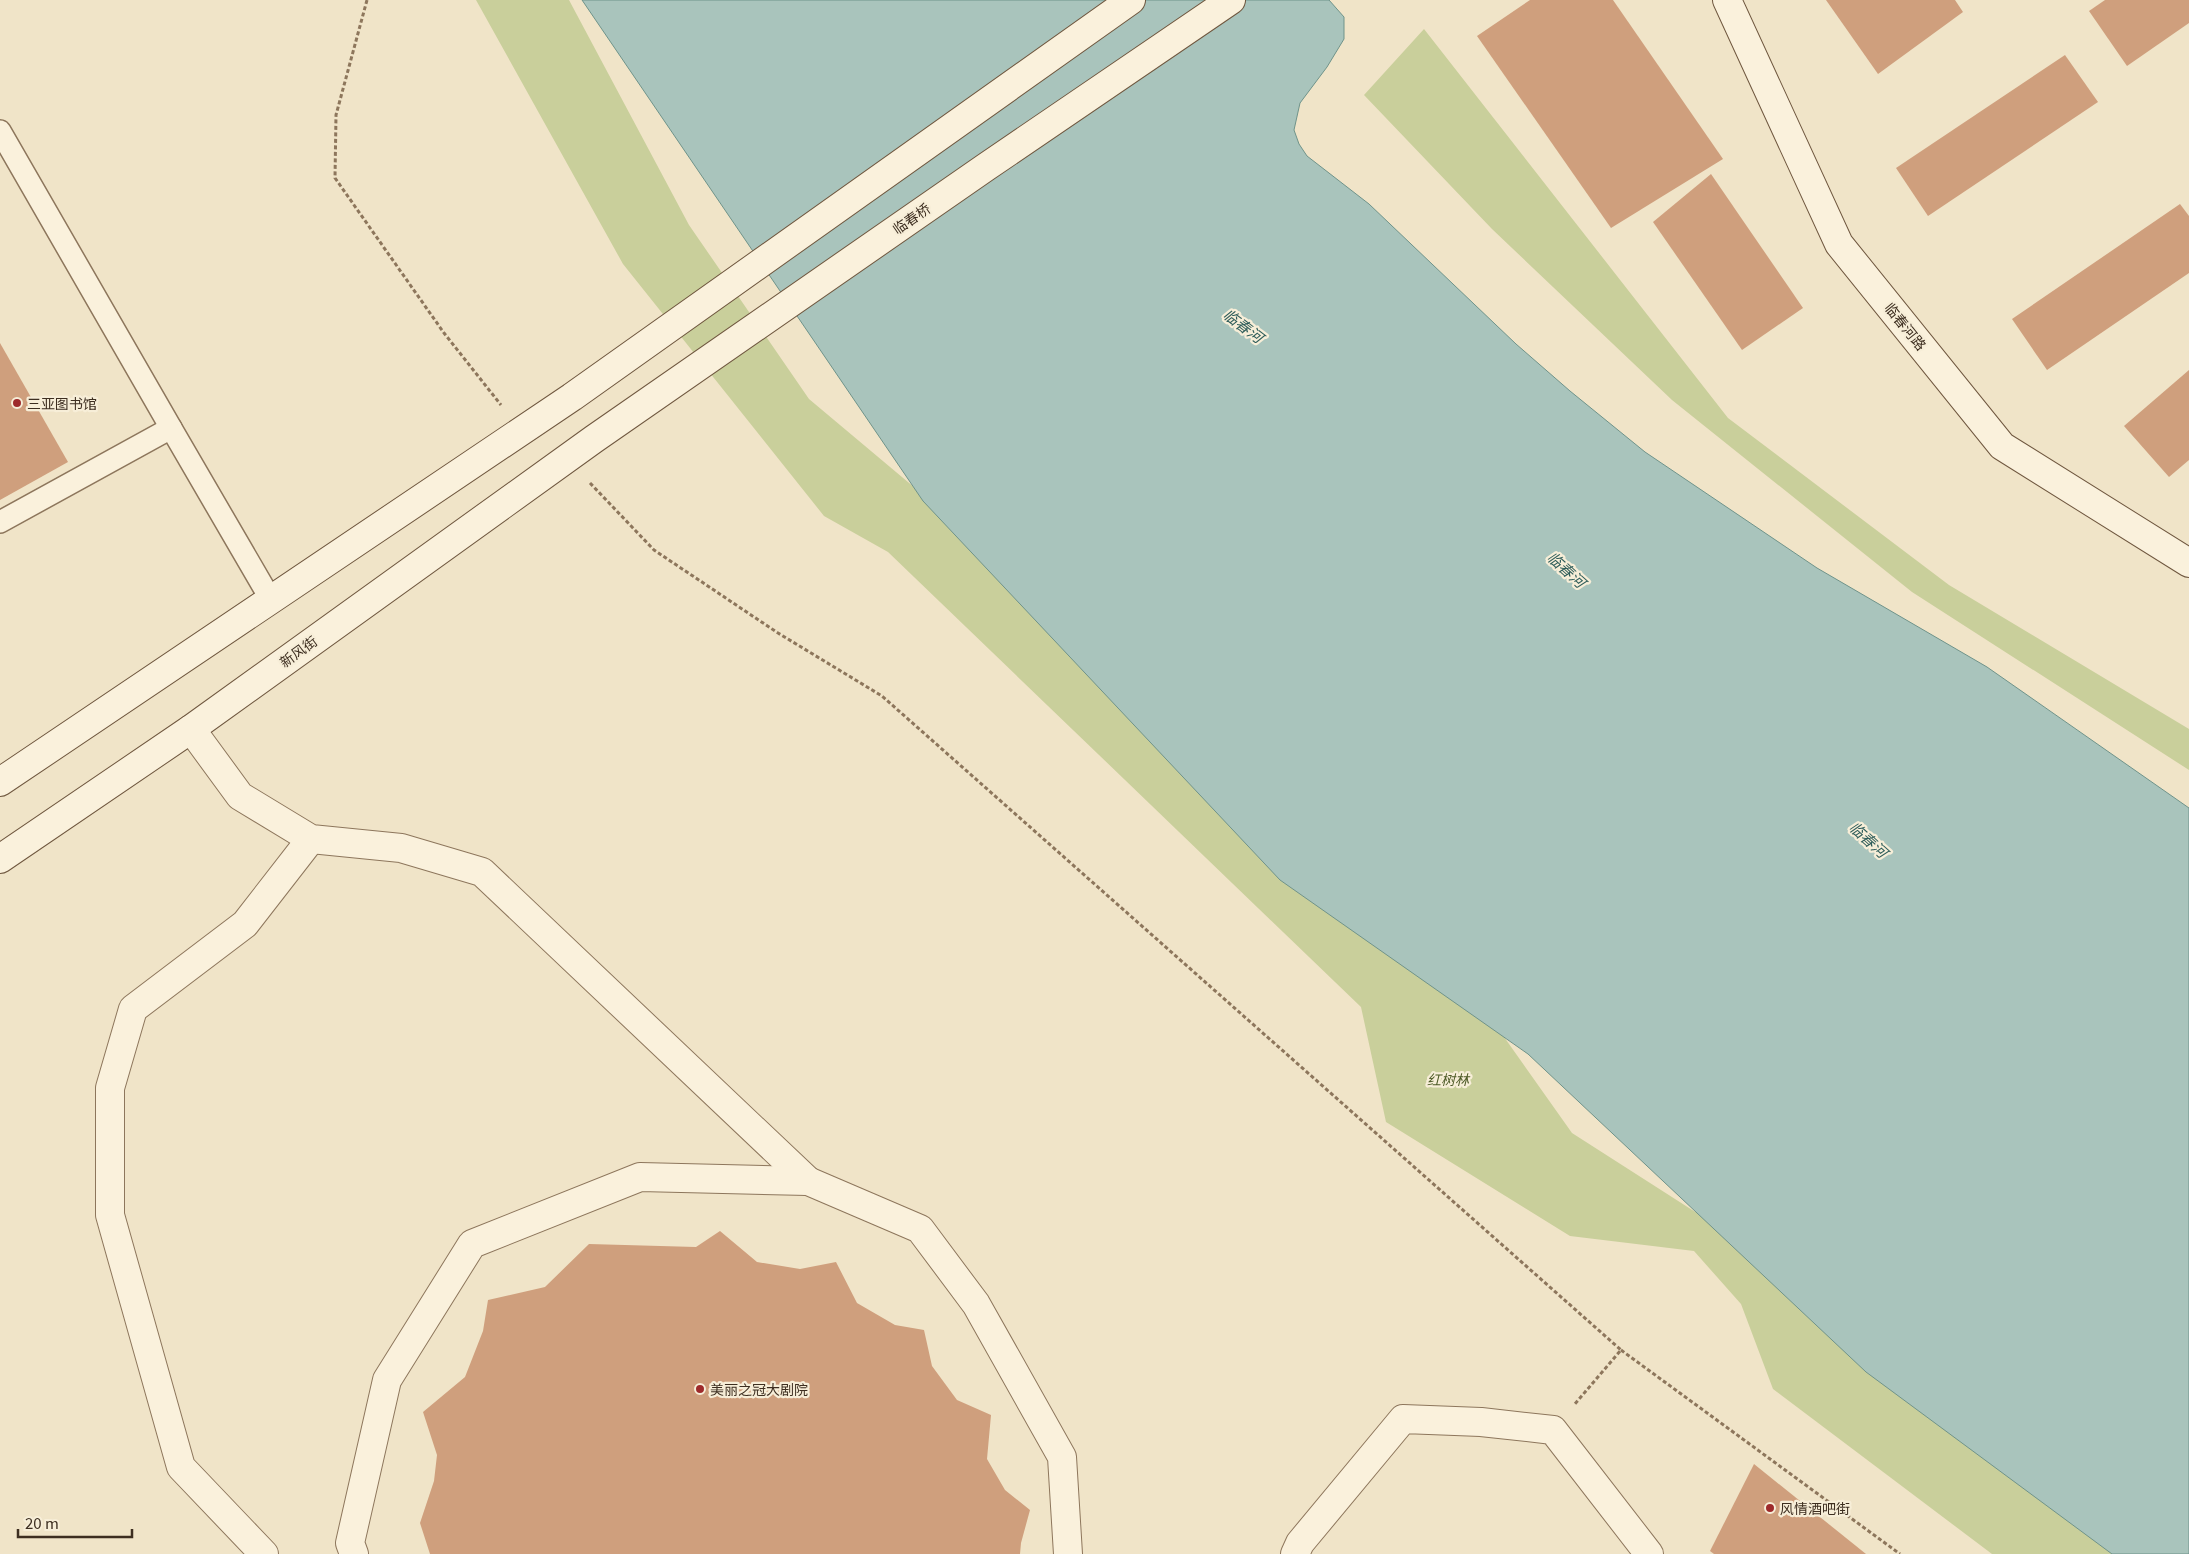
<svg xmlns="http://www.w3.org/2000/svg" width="2189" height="1554" font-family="Georgia,'Noto Sans SC',serif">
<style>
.green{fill:#c9cf9b}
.water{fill:#a9c4bc;stroke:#6f938a}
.building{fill:#cf9f7d}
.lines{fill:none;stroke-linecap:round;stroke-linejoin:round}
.lane-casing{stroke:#8d765c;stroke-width:24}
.street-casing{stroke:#8d765c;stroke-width:30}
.secondary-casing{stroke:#6f573f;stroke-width:30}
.path{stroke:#8d765c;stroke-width:3;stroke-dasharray:4 2.5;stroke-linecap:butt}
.lane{stroke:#faf1dc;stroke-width:21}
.street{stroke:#faf1dc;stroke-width:28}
.secondary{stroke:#faf1dc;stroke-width:28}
.poi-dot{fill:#9e2a2b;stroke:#f7eed8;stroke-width:2}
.labels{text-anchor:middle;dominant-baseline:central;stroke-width:4.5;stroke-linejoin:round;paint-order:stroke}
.street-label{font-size:14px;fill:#3d2e20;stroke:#f7eed8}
.poi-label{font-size:14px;fill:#3d2e20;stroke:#f7eed8;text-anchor:start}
.park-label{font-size:14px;font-style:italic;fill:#4d5a26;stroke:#f7eed8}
.water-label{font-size:15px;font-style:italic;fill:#2f5d5a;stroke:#f7eed8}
</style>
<rect width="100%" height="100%" fill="#f0e4c8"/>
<g class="green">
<path d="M476,0H569L689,225L809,399L1008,566L1468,986L1572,1133L1806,1283L2125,1554H1992L1773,1389L1741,1304L1694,1251L1570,1236L1386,1122L1361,1007L888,552L824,516L623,264Z"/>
<path d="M1424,29L1728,418L1949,585L2189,729V770L1912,592L1672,400L1492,229L1364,95Z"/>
</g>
<path class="water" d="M582,0H1329L1344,17V39L1327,67L1300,103L1294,130L1299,144L1307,156L1369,204L1516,344L1570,391L1645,452L1817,568L1987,667L2189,808V1554H2112L1866,1372L1528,1054L1280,880L923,501Z"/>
<g class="building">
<path d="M1530,0H1613L1723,159L1611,228L1477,36Z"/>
<path d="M1826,0H1955L1963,12L1878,74Z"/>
<path d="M2105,0H2189V23L2127,66L2089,11Z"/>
<path d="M2065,55L2098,102L1928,216L1896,168Z"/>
<path d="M1711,174L1803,308L1742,350L1653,222Z"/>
<path d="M2180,204L2189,216V273L2047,370L2012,319Z"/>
<path d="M0,343L68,462L0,500Z"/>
<path d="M2189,370V460L2169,477L2124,426Z"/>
<path d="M720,1231L757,1262L800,1269L836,1262L857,1303L895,1325L924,1330L932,1366L957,1400L991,1415L987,1459L1005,1490L1030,1510L1021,1543L1020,1554H430L420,1523L434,1481L437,1455L423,1412L465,1377L483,1331L488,1300L545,1287L589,1244L696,1247Z"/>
<path d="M1754,1464L1866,1554H1714L1710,1551Z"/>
</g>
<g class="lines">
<defs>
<g id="lane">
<path d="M0,131L171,428"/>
<path d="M0,522L171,428L271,600"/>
</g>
<g id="street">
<path d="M191,729L240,796L311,839L401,848L482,872L808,1181"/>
<path d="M264,1554L181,1467L110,1215V1088L133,1009L245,924L311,839"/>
<path d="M354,1554L350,1543L387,1380L472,1244L640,1177L808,1181L920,1229L976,1304L1062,1457L1068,1554"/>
<path d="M1295,1554L1300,1543L1403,1419L1481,1422L1553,1430L1649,1554"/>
</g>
<g id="secondary">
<path d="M1727,0L1839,244L2002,446L2189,563"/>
<path d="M0,782L572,397L1131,0"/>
<path d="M0,859L191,729L594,439L986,167L1231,0"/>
</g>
</defs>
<use href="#lane" class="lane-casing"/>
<use href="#street" class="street-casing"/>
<use href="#secondary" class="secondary-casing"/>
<g class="path">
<path d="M367,0L336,115L335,178L444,333L501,405"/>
<path d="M590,483L654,550L778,633L882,696L1621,1350L1574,1405"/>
<path d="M1621,1350L1900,1554"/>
</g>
<use href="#lane" class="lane"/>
<use href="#street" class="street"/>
<use href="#secondary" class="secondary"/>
</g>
<g class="poi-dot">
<circle cx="17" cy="403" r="5"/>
<circle cx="700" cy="1389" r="5"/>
<circle cx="1770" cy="1508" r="5"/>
</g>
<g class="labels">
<g class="street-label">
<text transform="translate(911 218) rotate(-35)">临春桥</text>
<text transform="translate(1906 326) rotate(51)">临春河路</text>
<text transform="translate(298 651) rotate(-36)">新风街</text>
</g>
<g class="poi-label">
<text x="27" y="403">三亚图书馆</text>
<text x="710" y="1389">美丽之冠大剧院</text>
<text x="1780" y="1508">风情酒吧街</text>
</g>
<g class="park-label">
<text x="1448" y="1079">红树林</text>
</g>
<g class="water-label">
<text transform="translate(1244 325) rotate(37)">临春河</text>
<text transform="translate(1567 569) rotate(42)">临春河</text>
<text transform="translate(1869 839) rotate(42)">临春河</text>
</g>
</g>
<path d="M18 1529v8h114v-8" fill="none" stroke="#3d2e20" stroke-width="2.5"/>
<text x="25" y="1529" font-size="15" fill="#3d2e20" stroke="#f7eed8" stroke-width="4" paint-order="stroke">20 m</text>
</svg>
